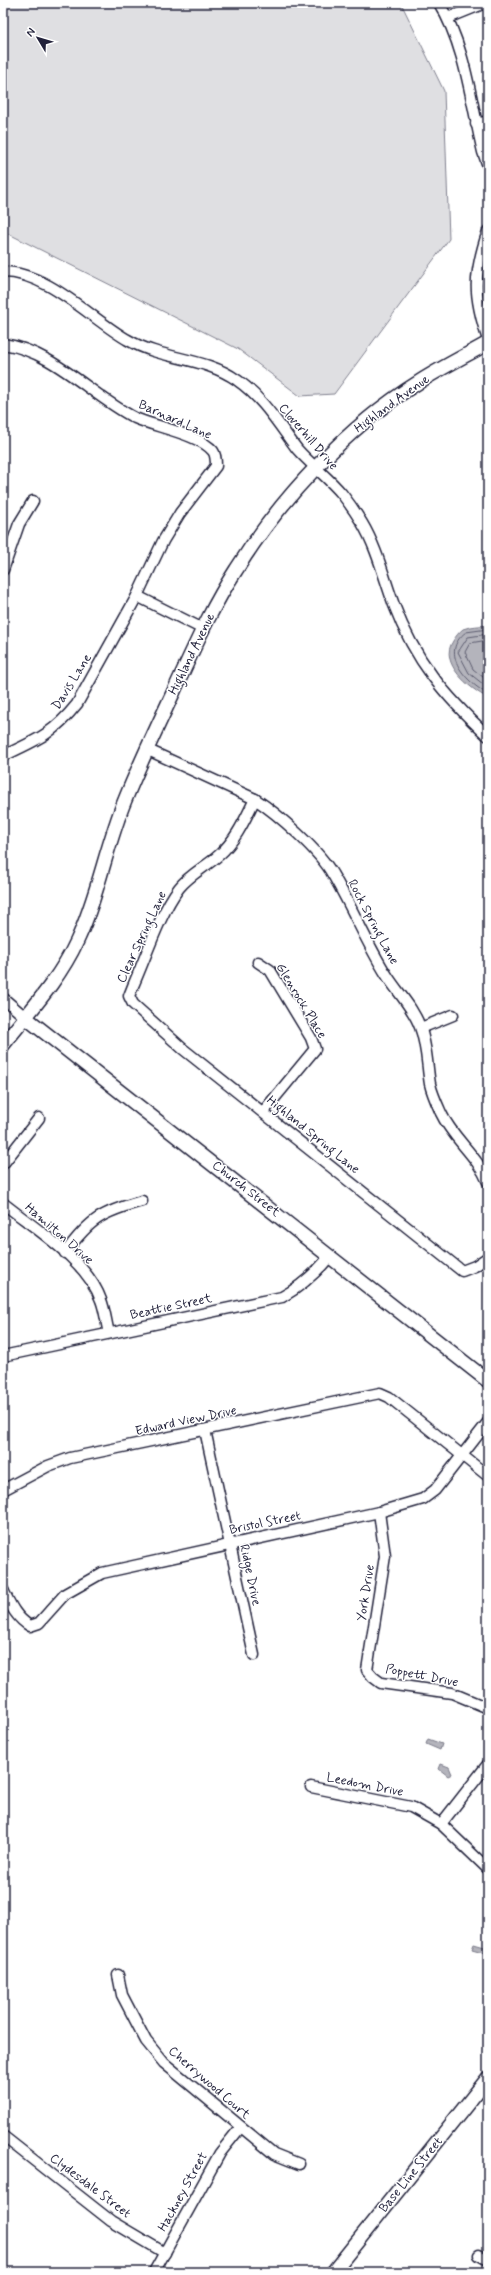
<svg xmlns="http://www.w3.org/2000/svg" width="491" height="2275" font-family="Mynerve,sans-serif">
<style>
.green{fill:#dfdfe2;stroke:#80808e}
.water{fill:#b4b4bc;stroke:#7a7a88}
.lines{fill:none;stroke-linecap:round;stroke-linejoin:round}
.shore{stroke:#5c5c6f;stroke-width:1}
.minor-casing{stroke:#22223b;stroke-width:13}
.major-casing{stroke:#22223b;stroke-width:16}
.minor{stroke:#fff;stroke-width:10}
.major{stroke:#fff;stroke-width:13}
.labels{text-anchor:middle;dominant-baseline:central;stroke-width:3;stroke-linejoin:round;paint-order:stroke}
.street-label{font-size:13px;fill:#22223b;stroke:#fff}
</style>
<rect width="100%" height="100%" fill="#fff"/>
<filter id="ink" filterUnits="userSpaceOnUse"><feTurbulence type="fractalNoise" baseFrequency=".025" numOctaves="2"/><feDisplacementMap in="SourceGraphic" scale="8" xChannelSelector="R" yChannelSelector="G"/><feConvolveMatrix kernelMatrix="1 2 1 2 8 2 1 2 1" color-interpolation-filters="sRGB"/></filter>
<g filter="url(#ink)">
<path class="green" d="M3,3H401L444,91L449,239L334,394L300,396L238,349L3,231Z"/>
<g class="water">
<path d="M488,625V698C470,689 438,663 453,641C456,636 459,632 463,629C470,626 481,626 488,625Z"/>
<path d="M428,1739L442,1744L440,1750L426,1744Z"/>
<path d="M441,1764L449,1767L452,1774L448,1776L439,1769Z"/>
<path d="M474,1944L488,1948L486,1953L472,1949Z"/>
</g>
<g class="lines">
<g class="shore">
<path d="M488,629L466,632C438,653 467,683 488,694"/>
<path d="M488,634L468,637L458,652L469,673L488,688"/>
<path d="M488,640L470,643L465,652L473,669L488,681"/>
</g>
<defs>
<g id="minor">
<path d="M439,3C466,47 471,103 483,152L488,166"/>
<path d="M448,18L485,3"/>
<path d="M476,124L488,121"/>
<path d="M488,231C473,276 473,295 488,340"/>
<path d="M3,272C48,272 91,319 128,340C162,360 205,357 237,380C262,397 279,425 297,449C311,465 329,478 342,494C349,503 356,513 362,523C377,548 384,578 394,605C415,661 445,696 488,736"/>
<path d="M3,344C54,351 90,395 135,418C155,427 199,434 213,451C216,455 216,461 216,466L180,513L163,541L137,596L77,704C53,734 37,740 3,756"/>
<path d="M3,570L19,524L33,501"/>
<path d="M137,596L203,629"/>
<path d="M146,749L255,799C278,814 320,851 333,875C352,907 366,942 386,974C397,992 413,1007 420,1027C427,1045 427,1066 430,1084C432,1093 437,1104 441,1113C453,1139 477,1155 488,1182"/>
<path d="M255,799C245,819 237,839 219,855C206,867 190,874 179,888C160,913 146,957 133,986L129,996L133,1004L183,1049L462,1271L475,1266L488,1257"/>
<path d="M258,962L270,970L311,1038L315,1049L263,1112"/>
<path d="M3,998L25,1017"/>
<path d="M421,1028L453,1015"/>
<path d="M3,1164L39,1118"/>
<path d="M3,1203C35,1229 87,1260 101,1300C105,1310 106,1322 109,1333"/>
<path d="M65,1253C90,1219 102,1212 142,1201"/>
<path d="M3,1356L282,1297C302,1286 316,1273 330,1256"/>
<path d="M205,1430L254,1655"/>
<path d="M3,1490L48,1466L70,1458L380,1393L389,1397L488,1476"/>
<path d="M379,1512L385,1556L367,1670L373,1677L381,1683L452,1693L488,1708"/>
<path d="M3,1590C10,1604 16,1618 30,1626L39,1623L65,1594L102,1573L379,1512L423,1499L435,1490L488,1422"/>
<path d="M311,1787L411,1807L441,1824L488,1869"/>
<path d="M441,1824L488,1764"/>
<path d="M118,1975L122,1995L146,2041L164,2063L274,2154L299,2164"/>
<path d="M3,2136L111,2221L165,2253"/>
<path d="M479,2255L488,2260"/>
<path d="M154,2272L220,2153L240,2128"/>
</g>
<g id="major">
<path d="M25,1017L488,1381"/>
<path d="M3,1045C29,1012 59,980 77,941C98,896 106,846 125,800C140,763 157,727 174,691C193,650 211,608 236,570C280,499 348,426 419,382C441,368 465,356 488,343"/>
<path d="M333,2272L488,2078"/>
</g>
</defs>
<use href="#minor" class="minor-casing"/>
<use href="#major" class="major-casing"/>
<use href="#minor" class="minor"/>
<use href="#major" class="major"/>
</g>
</g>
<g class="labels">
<g class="street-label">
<text transform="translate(392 404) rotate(-36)">Highland Avenue</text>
<text transform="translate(175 420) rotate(24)">Barnard Lane</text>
<text transform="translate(308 437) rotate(49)">Cloverhill Drive</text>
<text transform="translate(192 654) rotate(-64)">Highland Avenue</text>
<text transform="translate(72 682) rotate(-58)">Davis Lane</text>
<text transform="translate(373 922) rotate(62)">Rock Spring Lane</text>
<text transform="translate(142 937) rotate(-65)">Clear Spring Lane</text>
<text transform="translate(301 1001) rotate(59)">Glenrock Place</text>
<text transform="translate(313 1135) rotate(39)">Highland Spring Lane</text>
<text transform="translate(246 1189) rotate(38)">Church Street</text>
<text transform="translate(59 1234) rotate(41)">Hamilton Drive</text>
<text transform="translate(171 1307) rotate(-12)">Beattie Street</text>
<text transform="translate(186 1421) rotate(-12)">Edward View Drive</text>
<text transform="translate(265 1523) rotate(-12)">Bristol Street</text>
<text transform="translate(250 1575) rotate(78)">Ridge Drive</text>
<text transform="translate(366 1593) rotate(-81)">York Drive</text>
<text transform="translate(422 1676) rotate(11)">Poppett Drive</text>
<text transform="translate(365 1785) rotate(11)">Leedom Drive</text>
<text transform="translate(209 2083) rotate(41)">Cherrywood Court</text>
<text transform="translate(411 2175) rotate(-51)">Base Line Street</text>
<text transform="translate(90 2186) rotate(37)">Clydesdale Street</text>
<text transform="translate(183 2192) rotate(-61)">Hackney Street</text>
</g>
</g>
<rect width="491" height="2275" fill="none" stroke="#fff" stroke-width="16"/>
<rect x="8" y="8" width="475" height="2259" fill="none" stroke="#22223b" stroke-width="1.5" filter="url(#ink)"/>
<g transform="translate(38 38) rotate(308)" stroke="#ffffff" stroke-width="3" paint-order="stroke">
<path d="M0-3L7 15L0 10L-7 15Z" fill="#22223b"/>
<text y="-6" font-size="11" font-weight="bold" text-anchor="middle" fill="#22223b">N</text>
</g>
</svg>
